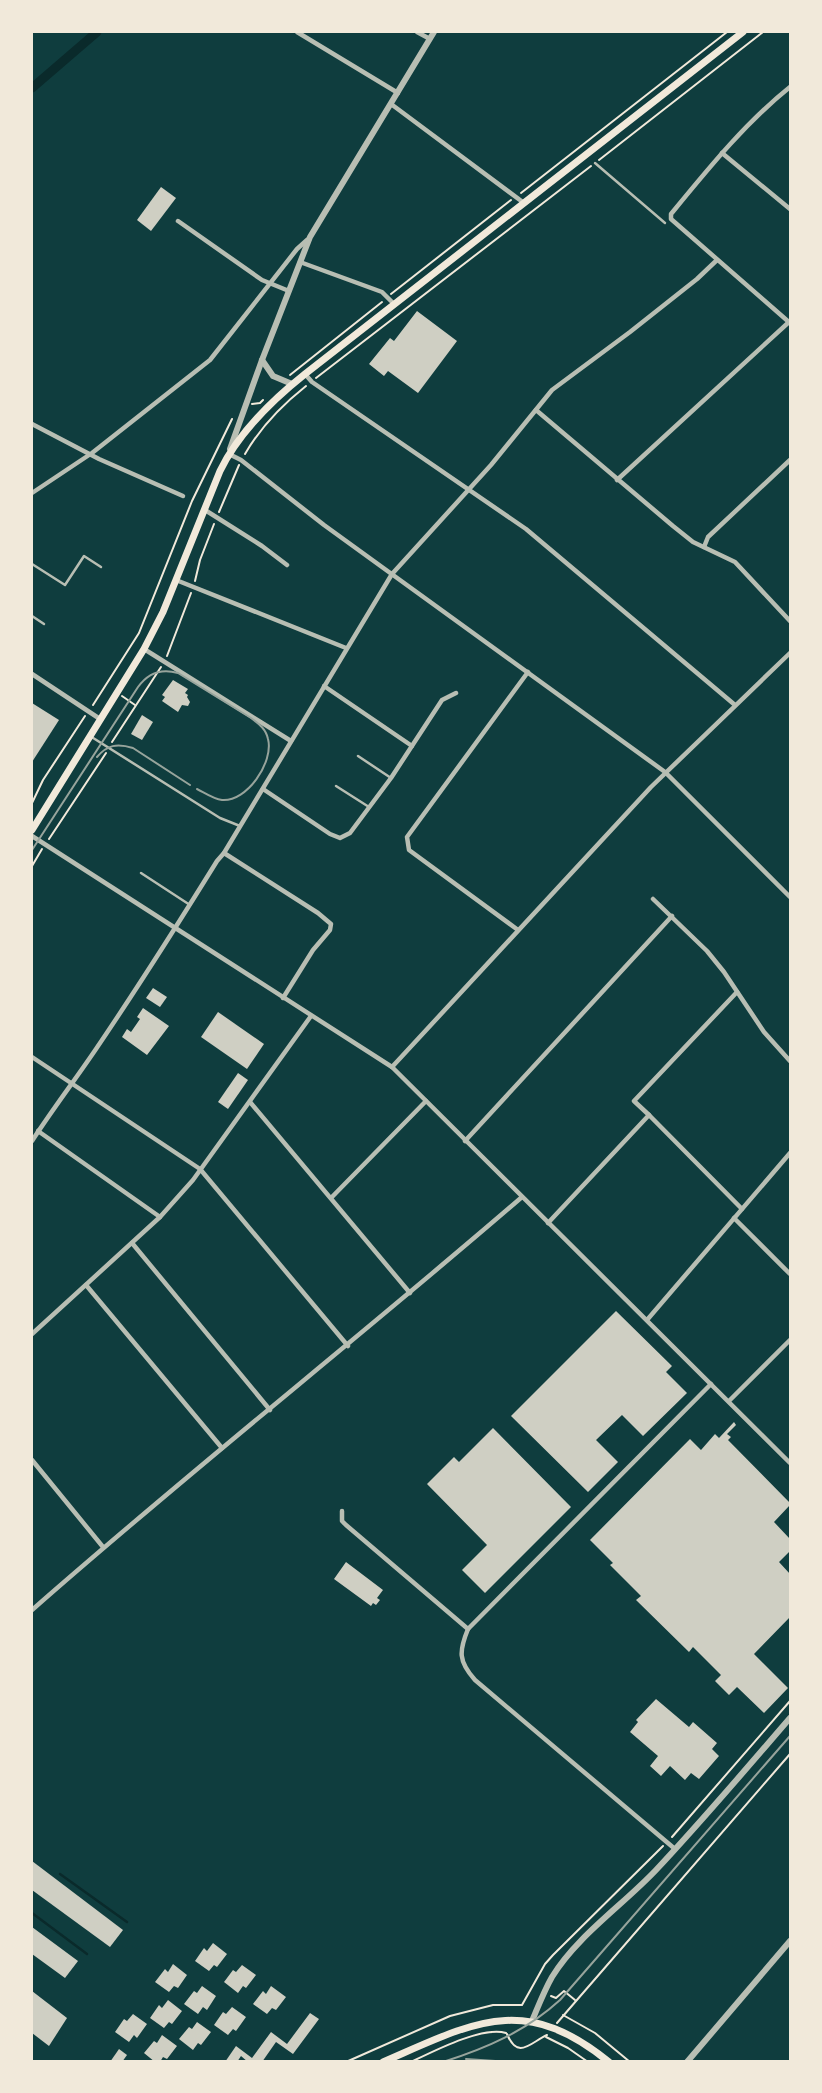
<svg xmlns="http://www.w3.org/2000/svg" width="822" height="2093" font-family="Quicksand,sans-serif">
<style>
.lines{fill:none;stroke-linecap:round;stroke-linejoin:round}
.stream{stroke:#0a2a2b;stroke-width:2.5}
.canal{stroke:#0a2a2b;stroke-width:9}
.building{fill:#cfcfc3}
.path{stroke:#f1e9da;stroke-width:2}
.service{stroke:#b8beb3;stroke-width:2.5}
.minor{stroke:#b8beb3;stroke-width:4.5}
.tertiary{stroke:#b8beb3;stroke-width:6}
.secondary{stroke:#f1e9da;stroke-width:7}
.tram{stroke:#97a49c;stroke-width:2}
</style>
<rect width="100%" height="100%" fill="#0f3d3e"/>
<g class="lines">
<g class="stream">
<path d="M60,1874L127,1922"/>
<path d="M32,1913L87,1954"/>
</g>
<path class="canal" d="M32,88L97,32"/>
</g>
<g class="building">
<path d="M161,187L176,198L151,231L137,220Z"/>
<path d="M417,311L457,341L418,393L388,371L384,376L369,364L390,338L394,341Z"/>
<path d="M173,680L188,689L185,693L188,695L187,697L190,702L188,706L182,705L178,712L162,701L165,697L162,695Z"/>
<path d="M32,703L59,720L32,762Z"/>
<path d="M142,715L153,722L142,740L131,734Z"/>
<path d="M153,988L167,997L160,1007L146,998Z"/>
<path d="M143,1008L169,1026L147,1055L122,1037L127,1029L131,1032L140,1019L137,1017Z"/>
<path d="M218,1012L264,1044L247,1069L201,1037Z"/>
<path d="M238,1073L248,1080L228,1109L218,1102Z"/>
<path d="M616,1311L672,1366L666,1372L687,1393L643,1436L622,1415L596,1440L618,1462L588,1492L511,1416Z"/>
<path d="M734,1422L736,1425L727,1434L731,1437L728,1440L790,1503V1505L774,1522L790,1539V1551L779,1562L790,1574V1617L754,1654L788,1688L764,1713L737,1687L729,1695L715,1681L721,1675L693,1647L689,1652L636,1600L641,1596L610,1565L613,1563L590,1540L690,1439L701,1450L715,1434L719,1438Z"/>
<path d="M493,1428L571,1507L485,1593L462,1570L487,1545L427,1484L454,1457L459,1462Z"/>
<path d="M346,1562L383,1590L377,1598L380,1600L376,1605L373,1603L371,1606L334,1579Z"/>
<path d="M656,1699L689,1727L693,1722L717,1743L712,1749L719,1756L699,1779L691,1773L685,1780L670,1766L661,1776L650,1766L658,1756L630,1732L638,1722L636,1720Z"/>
<path d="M32,1861L123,1930L110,1947L32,1890Z"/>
<path d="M32,1927L78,1961L65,1978L32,1954Z"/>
<path d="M213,1943L227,1954L217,1967L214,1965L209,1971L195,1961L204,1948L207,1951Z"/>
<path d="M173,1964L187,1975L178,1988L174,1986L169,1992L155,1982L165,1969L168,1972Z"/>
<path d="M242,1965L256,1975L246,1988L243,1986L238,1993L224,1982L233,1970L236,1972Z"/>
<path d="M202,1986L216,1996L207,2010L203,2007L198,2014L184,2004L194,1991L197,1993Z"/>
<path d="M271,1986L286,1997L276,2010L272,2008L267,2014L253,2004L263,1991L266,1994Z"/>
<path d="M32,1991L67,2018L49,2046L32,2033Z"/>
<path d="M168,2000L182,2011L172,2024L169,2022L164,2028L150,2018L159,2005L162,2008Z"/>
<path d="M232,2007L246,2017L236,2031L233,2029L228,2035L214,2025L223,2012L226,2014Z"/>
<path d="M310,2013L319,2019L293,2054L276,2042L262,2062H248L241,2056L237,2062H225L236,2046L252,2058L271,2032L287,2044Z"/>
<path d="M133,2014L147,2024L137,2038L134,2035L129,2042L115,2032L124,2019L127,2021Z"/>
<path d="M197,2022L211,2032L201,2045L198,2043L193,2050L179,2039L189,2027L192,2029Z"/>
<path d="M162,2035L177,2046L167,2059L163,2057L160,2062H155L144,2053L154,2041L157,2043Z"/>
<path d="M119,2049L127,2055L122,2062H110Z"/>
</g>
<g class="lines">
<g class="path">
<path d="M599,160L763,32"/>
<path d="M521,193L727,32"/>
<path d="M391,294L511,200"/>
<path d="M290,375L382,302"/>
<path d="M316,378L591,166"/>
<path d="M252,404L260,403L263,400"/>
<path d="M245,454C260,428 282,405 306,386"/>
<path d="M219,512L239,465"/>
<path d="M195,581L200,560L214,524"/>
<path d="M167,656L191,593"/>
<path d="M122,696L135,705"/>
<path d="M93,705L139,633L192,501L232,419"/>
<path d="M112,742L161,667"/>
<path d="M32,803L43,780L85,716"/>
<path d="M49,839L106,753"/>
<path d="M32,866L42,849"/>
<path d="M672,1837L790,1701"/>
<path d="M551,1996L556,1998L564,1991L575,2000"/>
<path d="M563,2015L595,2033L630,2062"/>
<path d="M557,2023L790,1754"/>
<path d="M507,2034C518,2061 531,2042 547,2035"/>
<path d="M546,2037L568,2048L588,2062"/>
<path d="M346,2062L450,2016L493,2005H522L545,1964L553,1955L663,1846"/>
<path d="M411,2062C434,2051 482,2026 506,2033"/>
</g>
<g class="service">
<path d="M595,163L665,223"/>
<path d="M32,564L65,585L84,556L101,567"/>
<path d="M32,616L44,624"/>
<path d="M90,736L220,818L240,826"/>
<path d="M358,756L391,778"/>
<path d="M336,786L369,807"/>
<path d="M141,873L190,905"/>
</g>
<g class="minor">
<path d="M297,32L398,93"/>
<path d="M417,32L430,39"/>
<path d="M790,87C745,123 708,169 671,214V219L790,323"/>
<path d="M391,104L524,203"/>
<path d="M722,153L790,209"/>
<path d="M178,221L262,280L289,291"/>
<path d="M300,262L382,292L394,304"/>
<path d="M305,374L312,382L526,529L735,705"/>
<path d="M536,410L673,526L693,542L735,562L790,621"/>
<path d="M32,424L99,459L183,496"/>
<path d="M229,454L241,460L324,525L665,772L790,897"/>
<path d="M617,480L789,322"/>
<path d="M32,493L92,453L210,360L297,249L307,240"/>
<path d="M205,510L262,546L287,565"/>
<path d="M704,547L708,537L790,460"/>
<path d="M176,580L346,648"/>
<path d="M144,649L291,741"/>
<path d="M32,674L100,719"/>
<path d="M324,686L412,746"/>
<path d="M263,789L330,834L340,838L350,833L391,778L442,700L456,693"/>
<path d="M32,836L392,1067L790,1463"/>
<path d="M224,853L318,913L331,924L330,930L313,950L283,998"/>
<path d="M653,899L707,951L724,972L764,1032L790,1061"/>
<path d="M518,930L409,850L407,837L528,672"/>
<path d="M32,1057L200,1169L348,1346"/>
<path d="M392,1067L651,787L790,653"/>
<path d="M250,1102L410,1293"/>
<path d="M649,1115L742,1209"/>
<path d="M38,1131L160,1217"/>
<path d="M32,1141C52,1110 75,1080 96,1049C138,987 178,924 217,861L224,853L392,574L491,465L552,390L630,332L697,279L717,260"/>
<path d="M465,1141L672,916"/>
<path d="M331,1198L426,1101"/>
<path d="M734,1218L790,1274"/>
<path d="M548,1223L649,1115L634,1101L737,992"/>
<path d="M132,1243L270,1410"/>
<path d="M86,1285L222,1448"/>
<path d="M647,1320L790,1153"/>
<path d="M32,1334L160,1217L193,1180L311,1016"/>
<path d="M729,1401L790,1340"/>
<path d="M32,1460L103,1547"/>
<path d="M342,1511V1521L346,1525L468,1629"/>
<path d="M32,1610C192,1469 360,1337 522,1197"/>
<path d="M675,1849L475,1680C458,1661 459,1651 468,1629L711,1384"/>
</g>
<g class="tertiary">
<path d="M262,360L273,376L292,384"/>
<path d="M230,449L262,360L310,237L434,32"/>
<path d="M532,2021C538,2007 544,1991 552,1977C577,1936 623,1905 656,1870C702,1821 746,1769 790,1718"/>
<path d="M687,2062L790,1941"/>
</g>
<g class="secondary">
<path d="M32,830L144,649L163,612L220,471C239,432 271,401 305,374L743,32"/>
<path d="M383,2062C473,2023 523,1992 609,2062"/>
</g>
<g class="tram">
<path d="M97,757C107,745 117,743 133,748L190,785"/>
<path d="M32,850L138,687C148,673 161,668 178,673L251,718C259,724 266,729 268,739C274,762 247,802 222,800C213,799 205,793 197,789"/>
<path d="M466,2059L510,2062"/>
<path d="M443,2062C487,2048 526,2031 560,2000L790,1736"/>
</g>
</g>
<rect width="822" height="2093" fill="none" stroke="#f1e9da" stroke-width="66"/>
</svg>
